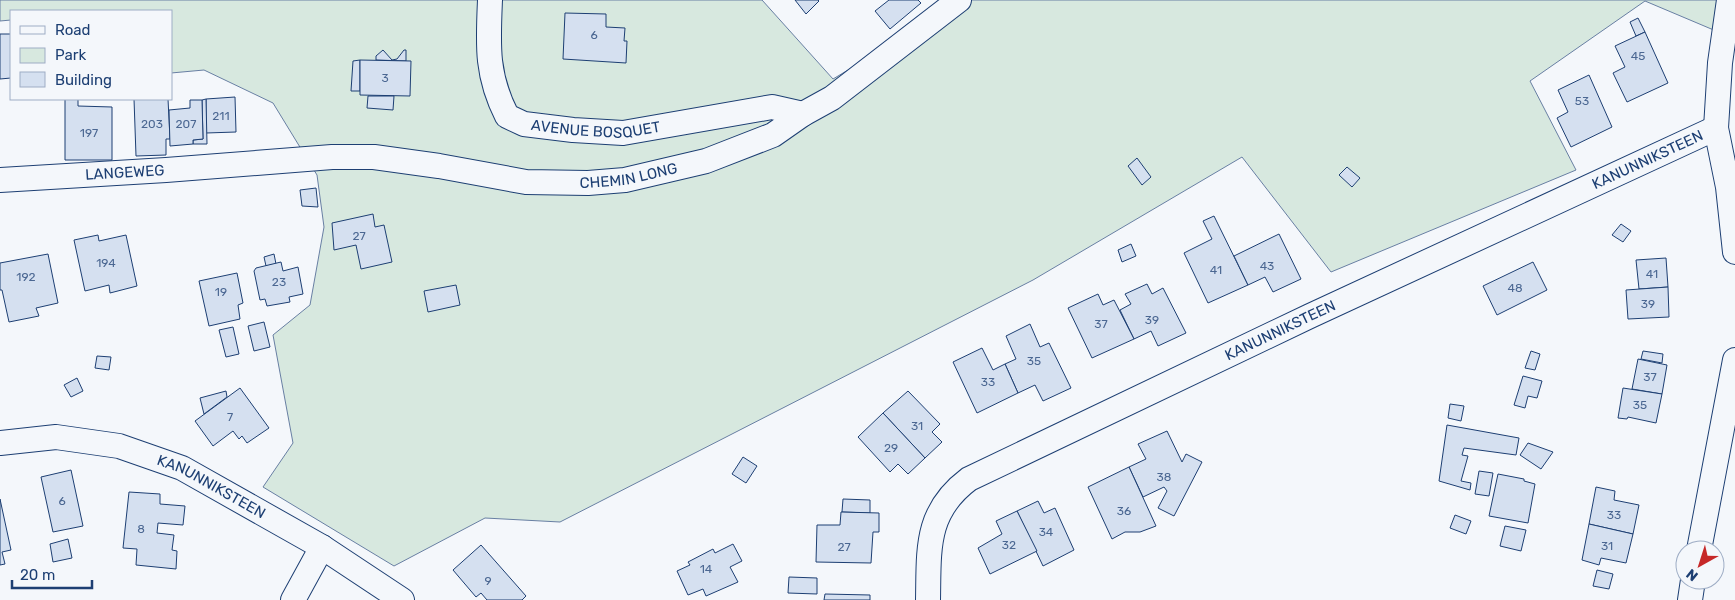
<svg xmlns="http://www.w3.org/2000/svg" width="1735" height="600" font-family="Rubik,sans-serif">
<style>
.green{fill:#d7e8df;stroke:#687fa3}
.building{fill:#d5e0f0;stroke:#1d3f73}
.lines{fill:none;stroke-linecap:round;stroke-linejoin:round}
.minor-casing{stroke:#1d3f73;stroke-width:26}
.minor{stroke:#f4f7fb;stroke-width:24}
.labels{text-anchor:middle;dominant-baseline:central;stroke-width:4;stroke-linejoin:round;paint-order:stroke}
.number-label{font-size:12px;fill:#4b6792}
.street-label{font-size:15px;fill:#1d3f73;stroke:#f4f7fb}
</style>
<rect width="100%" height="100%" fill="#f4f7fb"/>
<path class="green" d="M0,0H762L833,79L965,0H1735V39L1645,1L1530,81L1576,170L1331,272L1242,157L1033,280L560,522L485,518L394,566L263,487L293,443L273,335L310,305L324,227L317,175L273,103L204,70L171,73V11H11V20L0,21Z"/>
<g class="building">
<path d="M795,0H818L819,1L806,14Z"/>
<path d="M889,0H918L921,3L890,29L875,11Z"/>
<path d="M565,13L606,14V27L625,28L624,41H627L626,63L563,59Z"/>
<path d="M1638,18L1645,32L1636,36L1630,22Z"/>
<path d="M1645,32L1668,83L1627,102L1613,73L1625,67L1615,46Z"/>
<path d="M0,34H11V78L0,79Z"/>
<path d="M383,50L392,60L397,59L404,50H406V61L376,60V56Z"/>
<path d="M360,60V91H351L353,61Z"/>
<path d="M360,60L411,61L410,96L360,95Z"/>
<path d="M1589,75L1612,127L1571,147L1557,118L1568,112L1558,90Z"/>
<path d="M368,96H394L393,110L367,108Z"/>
<path d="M235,97L236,132L206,133V99Z"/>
<path d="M65,99H78V106L112,107V160H65Z"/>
<path d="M134,99H168L170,139H166V155L136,156Z"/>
<path d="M206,99L207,144H193V140L203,139L202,100Z"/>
<path d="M190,100H202L203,139L193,140V144L170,146L169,110L190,108Z"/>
<path d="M1137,158L1151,177L1142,185L1128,166Z"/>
<path d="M1347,167L1360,178L1352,187L1339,175Z"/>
<path d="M316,188L318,207L302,206L300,190Z"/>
<path d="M373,214L375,227L384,225L392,262L361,269L356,245L334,250L332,223Z"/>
<path d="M1214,216L1248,285L1208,303L1184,253L1212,239L1203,221Z"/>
<path d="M1621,224L1631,231L1623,242L1612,235Z"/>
<path d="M1279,234L1301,279L1273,292L1265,277L1248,285L1234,256Z"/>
<path d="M98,235L99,241L126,235L137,286L110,293L109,285L85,291L74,240Z"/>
<path d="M1131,244L1136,256L1122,262L1118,250Z"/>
<path d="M48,254L58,303L36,308L39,316L9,322L2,290H0V263Z"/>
<path d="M274,254L276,264L266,266L264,257Z"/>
<path d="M1666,258L1668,287L1639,289L1636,260Z"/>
<path d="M281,262L283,271L298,267L303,294L289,297L290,302L267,306L265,299L260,300L254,271L256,268Z"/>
<path d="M1533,262L1547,290L1497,315L1483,286Z"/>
<path d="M237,273L243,303L238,305L240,319L209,326L199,281Z"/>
<path d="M1147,284L1152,294L1163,288L1186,333L1158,346L1151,331L1134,339L1120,310L1131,304L1125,294Z"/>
<path d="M456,285L460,305L428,312L424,291Z"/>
<path d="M1668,287L1669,317L1628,319L1626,290Z"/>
<path d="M1098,294L1103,305L1114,300L1134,339L1092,358L1068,308Z"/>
<path d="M264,322L270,347L254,351L248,326Z"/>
<path d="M1030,324L1040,347L1049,343L1071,388L1043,401L1035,385L1018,393L1005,364L1016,359L1006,336Z"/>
<path d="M233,327L239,354L226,357L219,330Z"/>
<path d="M982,348L993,370L1005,364L1018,393L977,413L953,362Z"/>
<path d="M1531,351L1540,354L1535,370L1525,368Z"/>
<path d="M1643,351L1663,354L1662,363L1641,359Z"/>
<path d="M97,356L111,357L109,370L95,368Z"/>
<path d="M1638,359L1667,365L1662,394L1632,389Z"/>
<path d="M1523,376L1542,381L1537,398L1528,396L1525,408L1514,405Z"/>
<path d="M77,378L83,391L71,397L64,385Z"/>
<path d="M240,388L269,428L247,443L242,436L239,439L233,431L213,446L195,421Z"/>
<path d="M1623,388L1662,394L1656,423L1628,417L1627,419L1618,418Z"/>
<path d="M226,391L227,397L204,414L200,398Z"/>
<path d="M908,391L940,424L932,432L942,442L925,458L883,413Z"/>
<path d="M1450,404L1464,406L1461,421L1448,418Z"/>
<path d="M883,413L925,458L908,474L898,464L890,472L858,437Z"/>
<path d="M1447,425L1519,438L1516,455L1464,448L1462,455L1468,456L1461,481L1471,483L1470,490L1439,481Z"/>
<path d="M1167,431L1182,462L1186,454L1202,462L1174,516L1158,508L1167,491L1164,487L1143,497L1129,467L1146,459L1138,444Z"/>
<path d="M1528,443L1553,452L1541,469L1520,455Z"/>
<path d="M743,457L757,466L746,483L732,474Z"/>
<path d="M1129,467L1156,526L1140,532H1125L1112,539L1088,487Z"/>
<path d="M71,470L83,526L53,532L41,477Z"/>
<path d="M1479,471L1493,473L1489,496L1475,494Z"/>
<path d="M1498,474L1524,479V481L1535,484L1528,523L1489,516Z"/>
<path d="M1596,487L1615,491L1614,500L1639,505L1633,534L1589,524Z"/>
<path d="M129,492L160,494V504L185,506L183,525L158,523L157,533L174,535L172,550L177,551L176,569L136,565L137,549L123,548Z"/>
<path d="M0,499L11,550L2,552L5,564L0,565Z"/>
<path d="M843,499L870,500V513L842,512Z"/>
<path d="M1038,501L1044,513L1055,508L1074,550L1043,566L1017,511Z"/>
<path d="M1017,511L1037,551L990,574L978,548L1002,534L996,521Z"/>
<path d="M841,512L879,513V532H873L871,563L816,562L817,525H840Z"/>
<path d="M1455,515L1471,521L1466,534L1450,528Z"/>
<path d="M1589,524L1633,534L1626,563L1601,558L1599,565L1582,560Z"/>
<path d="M1505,526L1526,530L1521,551L1500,546Z"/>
<path d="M68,539L72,558L53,562L50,544Z"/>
<path d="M733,544L742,561L730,567L738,582L706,596L703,589L688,595L677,571L690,565L688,562L713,549L715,553Z"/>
<path d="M481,545L526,596L522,600H487L481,593L476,597L453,570Z"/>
<path d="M1597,570L1613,574L1609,589L1593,586Z"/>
<path d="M789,577L817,578V594L788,593Z"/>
<path d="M825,594L870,595V600H824Z"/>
</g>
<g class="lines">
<defs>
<g id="minor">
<path id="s1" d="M490,0C488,45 486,75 507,116L524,124L573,130L623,133L772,107L803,114"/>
<path d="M1729,0L1720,63L1716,128L1728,187L1735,252"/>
<path id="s2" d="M0,180L166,170L332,157H374L439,166L526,182L588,183L625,180L706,161L773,135L803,114L832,98L959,0"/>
<path id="s3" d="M0,443L56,437L119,446L182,468L322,547L402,600"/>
<path d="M1699,550L1735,360"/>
<path d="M293,600L322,547"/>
<path id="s4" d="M928,600C929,549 925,512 969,479L1310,316L1716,128"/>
<path d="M1690,600L1693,580"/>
</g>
</defs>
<use href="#minor" class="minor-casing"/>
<use href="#minor" class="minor"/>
</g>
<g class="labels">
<g class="number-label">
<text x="594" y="35">6</text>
<text x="1638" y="56">45</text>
<text x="385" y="78">3</text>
<text x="1582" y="101">53</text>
<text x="221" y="116">211</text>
<text x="152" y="124">203</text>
<text x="186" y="124">207</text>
<text x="89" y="133">197</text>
<text x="359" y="236">27</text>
<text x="106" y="263">194</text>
<text x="1267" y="266">43</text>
<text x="1216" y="270">41</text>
<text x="1652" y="274">41</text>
<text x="26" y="277">192</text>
<text x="279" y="282">23</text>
<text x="1515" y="288">48</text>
<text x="221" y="292">19</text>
<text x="1648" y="304">39</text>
<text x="1152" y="320">39</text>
<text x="1101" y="324">37</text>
<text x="1034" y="361">35</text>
<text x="1650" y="377">37</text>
<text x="988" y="382">33</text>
<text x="1640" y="405">35</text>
<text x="230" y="417">7</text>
<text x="917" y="426">31</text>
<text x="891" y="448">29</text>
<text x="1164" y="477">38</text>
<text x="62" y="501">6</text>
<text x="1124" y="511">36</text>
<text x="1614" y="515">33</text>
<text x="141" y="529">8</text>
<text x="1046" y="532">34</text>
<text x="1009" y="545">32</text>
<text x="1607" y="546">31</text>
<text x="844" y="547">27</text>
<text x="706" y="569">14</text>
<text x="488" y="581">9</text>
</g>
<g class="street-label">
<text stroke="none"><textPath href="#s1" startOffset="210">AVENUE BOSQUET</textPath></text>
<text stroke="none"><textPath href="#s4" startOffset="884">KANUNNIKSTEEN</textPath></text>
<text stroke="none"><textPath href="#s2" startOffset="125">LANGEWEG</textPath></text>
<text stroke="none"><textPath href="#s2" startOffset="632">CHEMIN LONG</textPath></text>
<text stroke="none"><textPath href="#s4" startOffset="479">KANUNNIKSTEEN</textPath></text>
<text stroke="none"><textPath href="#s3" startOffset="221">KANUNNIKSTEEN</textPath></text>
</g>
</g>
<rect x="10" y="10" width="162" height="90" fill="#f4f7fb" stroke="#9eadc5"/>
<rect x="20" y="26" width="25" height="8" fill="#f4f7fb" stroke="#9eadc5"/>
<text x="55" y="35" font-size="15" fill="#1d3f73">Road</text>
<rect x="20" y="48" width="25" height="15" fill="#d7e8df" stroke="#9eadc5"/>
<text x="55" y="60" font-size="15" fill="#1d3f73">Park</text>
<rect x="20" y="72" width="25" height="15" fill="#d5e0f0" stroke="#9eadc5"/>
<text x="55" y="85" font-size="15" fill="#1d3f73">Building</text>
<g transform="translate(1700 565) rotate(219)"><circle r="24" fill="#f4f7fb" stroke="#9eadc5"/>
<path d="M0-4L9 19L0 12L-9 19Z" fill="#c62828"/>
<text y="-8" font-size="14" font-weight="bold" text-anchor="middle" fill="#1d3f73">N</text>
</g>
<path d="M12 580v8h80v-8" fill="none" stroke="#1d3f73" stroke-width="2.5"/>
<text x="20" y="580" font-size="15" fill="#1d3f73" stroke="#f4f7fb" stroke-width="4" paint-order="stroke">20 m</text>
</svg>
